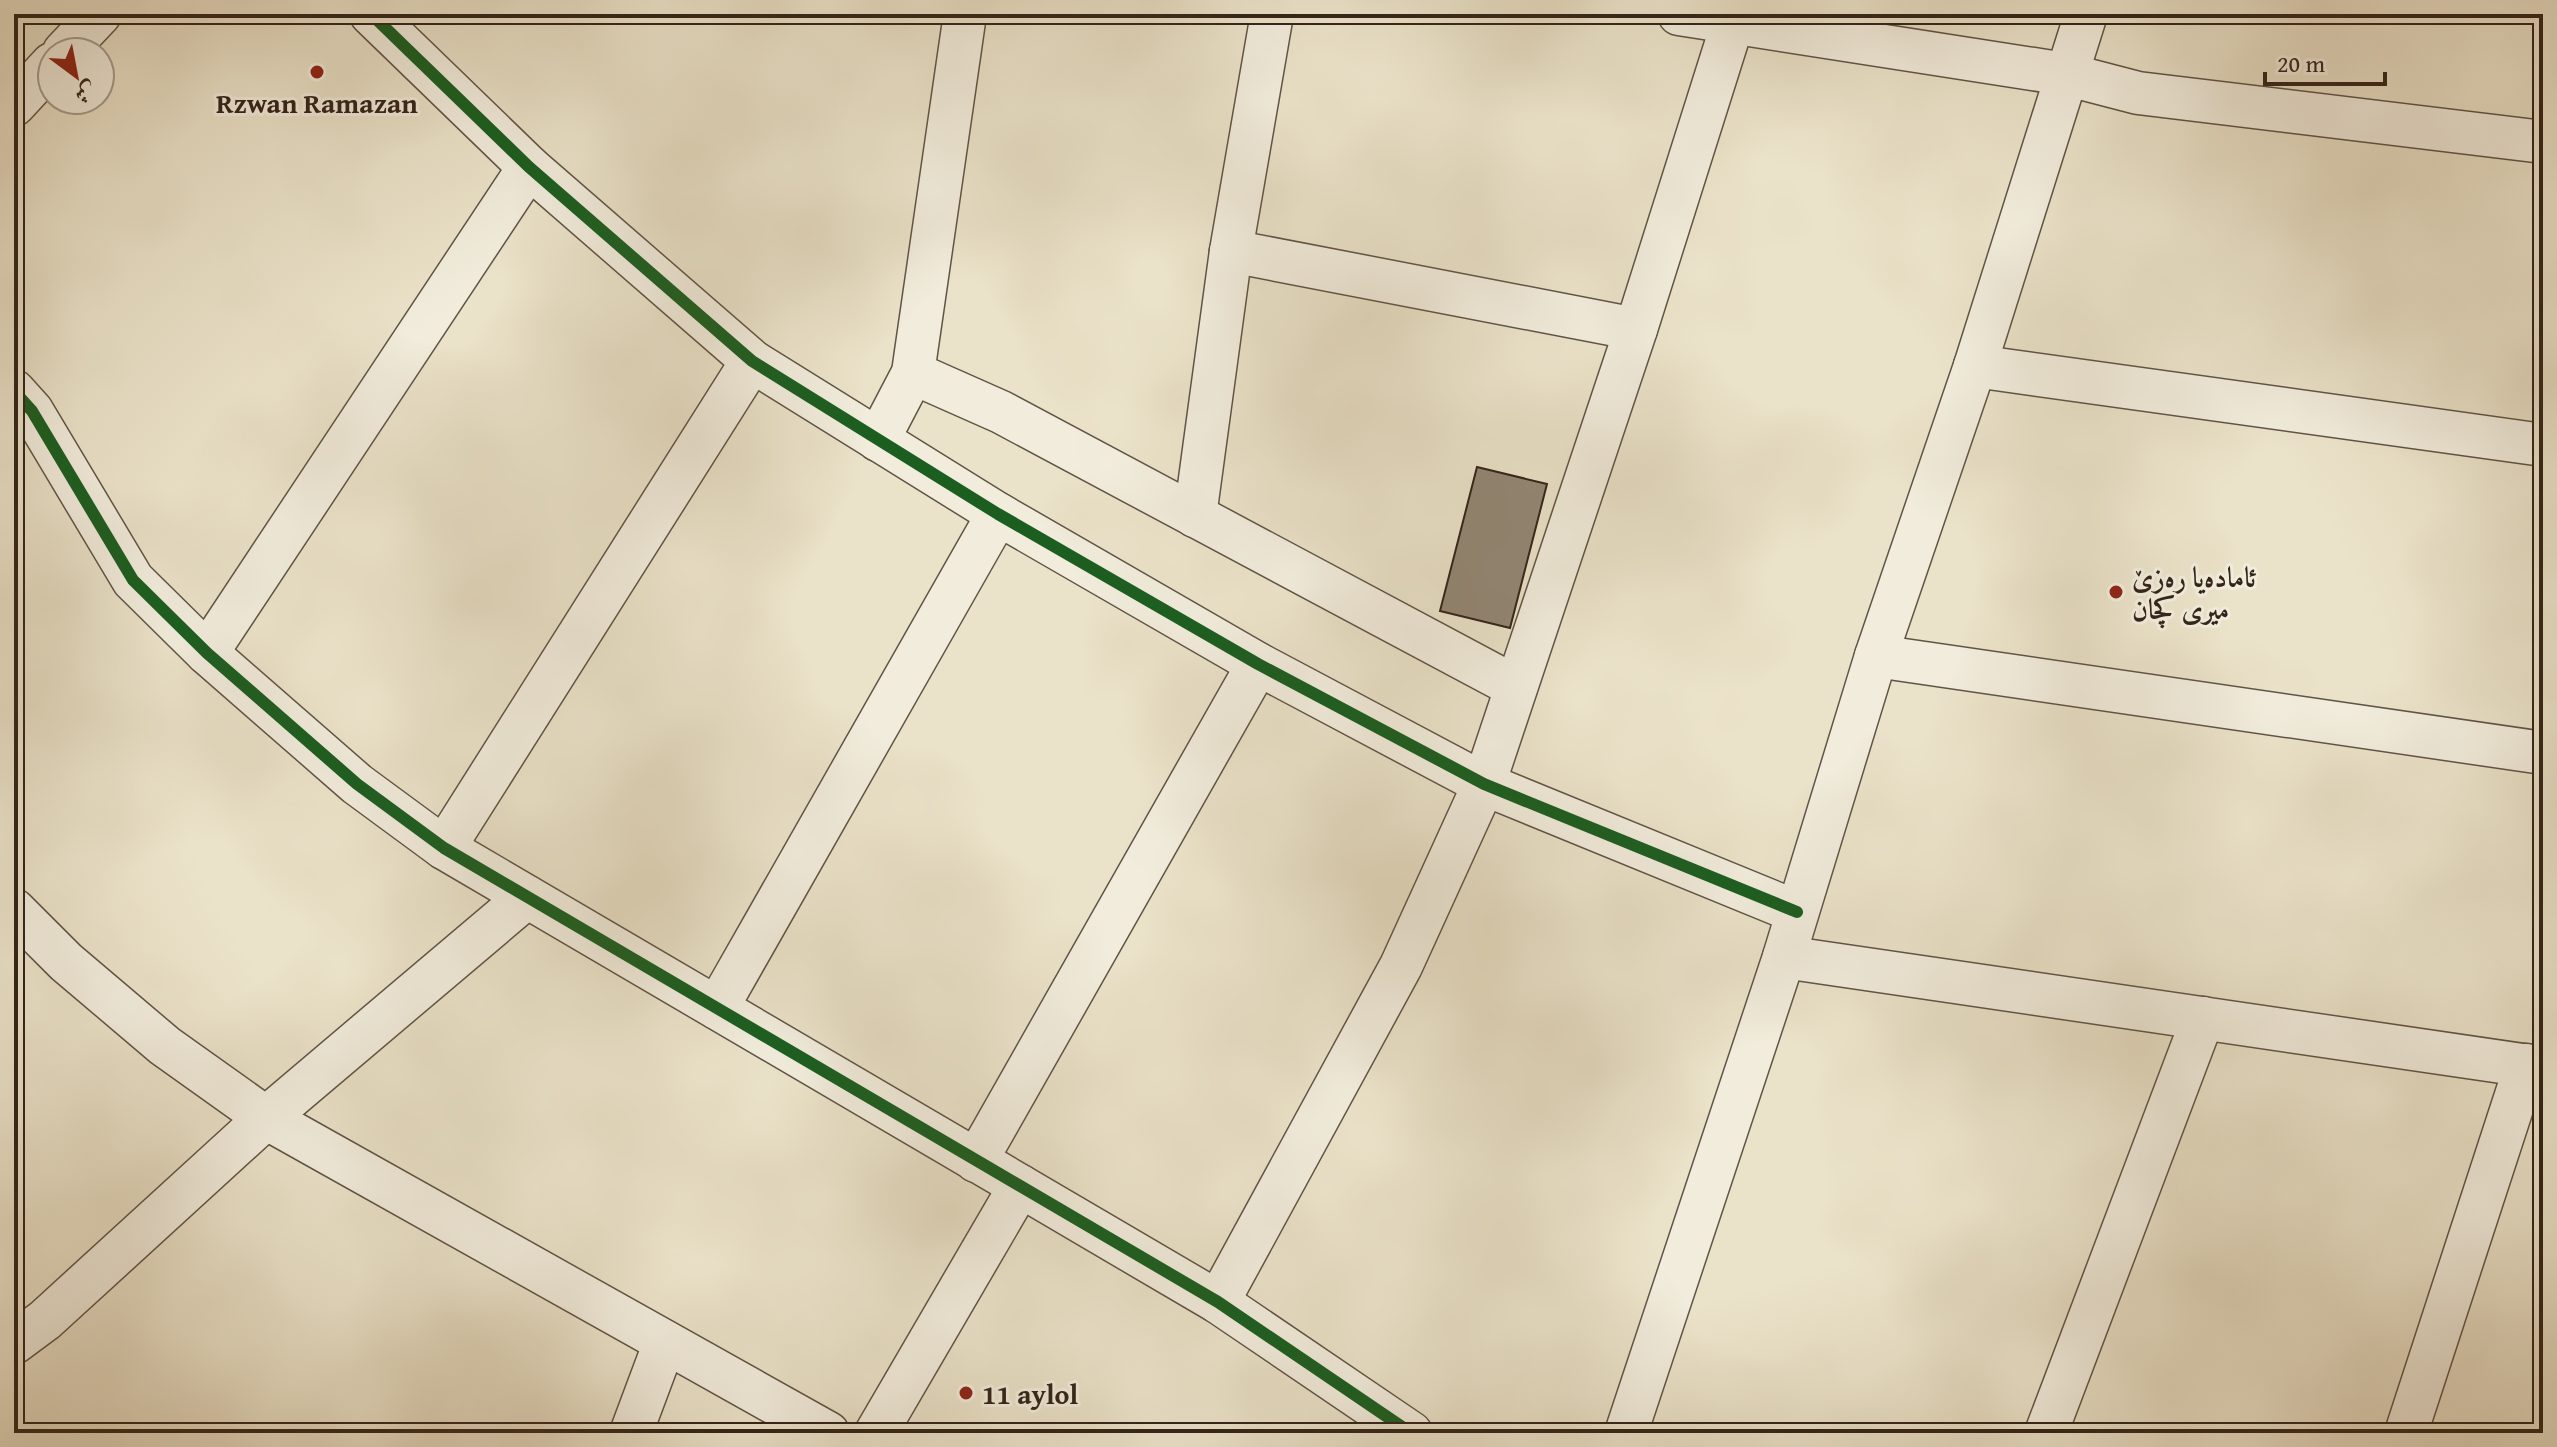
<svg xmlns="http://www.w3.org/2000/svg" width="2557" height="1447" font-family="'Gentium Book Plus',Amiri,serif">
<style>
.building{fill:#928775;stroke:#33241a;stroke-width:2}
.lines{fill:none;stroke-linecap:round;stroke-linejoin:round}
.street-casing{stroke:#615446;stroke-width:45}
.street{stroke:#f1ecdc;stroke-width:42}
.cycleway-casing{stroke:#f1ecdc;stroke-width:17}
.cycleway{stroke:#1b5e20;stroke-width:12}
.poi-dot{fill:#8f2418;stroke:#f1ecdc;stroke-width:3}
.labels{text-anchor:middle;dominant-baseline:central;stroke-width:6;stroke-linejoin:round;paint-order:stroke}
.poi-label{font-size:28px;font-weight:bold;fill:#33241a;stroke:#f1ecdc;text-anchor:start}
</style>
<rect width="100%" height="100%" fill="#eae2c9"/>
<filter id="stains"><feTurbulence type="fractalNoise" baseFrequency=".0025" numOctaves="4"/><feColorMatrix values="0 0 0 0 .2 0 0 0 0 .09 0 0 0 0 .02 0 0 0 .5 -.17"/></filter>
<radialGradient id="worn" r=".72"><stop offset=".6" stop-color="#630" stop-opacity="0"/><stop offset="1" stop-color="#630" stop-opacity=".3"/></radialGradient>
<path class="building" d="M1477,467L1547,484L1510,628L1440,611Z"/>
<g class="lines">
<defs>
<g id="street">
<path d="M371,14L529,167L752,361L998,514L1258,664L1484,784L1797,912"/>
<path d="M1679,14L2065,74L2138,93L2543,142"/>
<path d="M64,52L100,14"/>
<path d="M14,105L52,64"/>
<path d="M1231,251L1636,329"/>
<path d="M1975,366L2543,445"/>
<path d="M913,373L1001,412L1516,687"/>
<path d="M14,391L32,411L133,580L207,653L357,784L444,848L1218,1302L1411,1433"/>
<path d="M878,440L913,373L965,14"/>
<path d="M1195,516L1231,251L1272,14"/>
<path d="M207,653L529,167"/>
<path d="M1876,656L2543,753"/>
<path d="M444,848L752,361"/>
<path d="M14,910L66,962L165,1046L266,1118L828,1433"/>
<path d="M1784,957L2543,1068"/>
<path d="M717,1008L998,514"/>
<path d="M976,1161L1258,664"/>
<path d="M1218,1302L1401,966L1484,784L1636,329L1733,22"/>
<path d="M14,1343L45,1320L266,1118L527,897"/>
<path d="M631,1433L665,1342"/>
<path d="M876,1433L1020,1186"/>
<path d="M1626,1433L1784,957L1876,656L1975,366L2086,14"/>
<path d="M2046,1433L2203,1018"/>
<path d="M2406,1433L2526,1065"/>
</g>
</defs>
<use href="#street" class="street-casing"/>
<use href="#street" class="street"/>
<defs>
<g id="cycleway">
<path d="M371,14L529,167L752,361L998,514L1258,664L1484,784L1797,912"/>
<path d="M14,391L32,411L133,580L207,653L357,784L444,848L1218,1302L1411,1433"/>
</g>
</defs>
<use href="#cycleway" class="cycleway-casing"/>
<use href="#cycleway" class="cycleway"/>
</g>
<g class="poi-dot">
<circle cx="317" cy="72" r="8"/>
<circle cx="2116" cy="592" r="8"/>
<circle cx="966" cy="1393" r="8"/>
</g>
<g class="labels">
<g class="poi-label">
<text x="317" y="102" text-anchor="middle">Rzwan Ramazan</text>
<text x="2132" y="576">ئامادەيا رەزێ<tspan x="2132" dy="32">ميرى كچان</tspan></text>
<text x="982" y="1393">11 aylol</text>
</g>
</g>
<rect width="2557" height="1447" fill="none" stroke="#eae2c9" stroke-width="48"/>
<rect x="16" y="16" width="2525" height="1415" fill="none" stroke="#33241a" stroke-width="4"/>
<rect x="24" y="24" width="2509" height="1399" fill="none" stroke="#33241a" stroke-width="2"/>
<g transform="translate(76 76) rotate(148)"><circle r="38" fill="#f1ecdc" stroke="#a59c8e" stroke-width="2"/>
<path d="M0-6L14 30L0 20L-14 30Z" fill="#8f2418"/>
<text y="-12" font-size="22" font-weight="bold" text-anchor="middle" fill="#33241a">ش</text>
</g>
<path d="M2265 72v12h120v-12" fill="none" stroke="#33241a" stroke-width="4"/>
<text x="2277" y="72" font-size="24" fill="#33241a" stroke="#f1ecdc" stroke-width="6" paint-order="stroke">20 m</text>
<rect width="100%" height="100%" filter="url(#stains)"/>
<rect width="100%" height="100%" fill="url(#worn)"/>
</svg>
